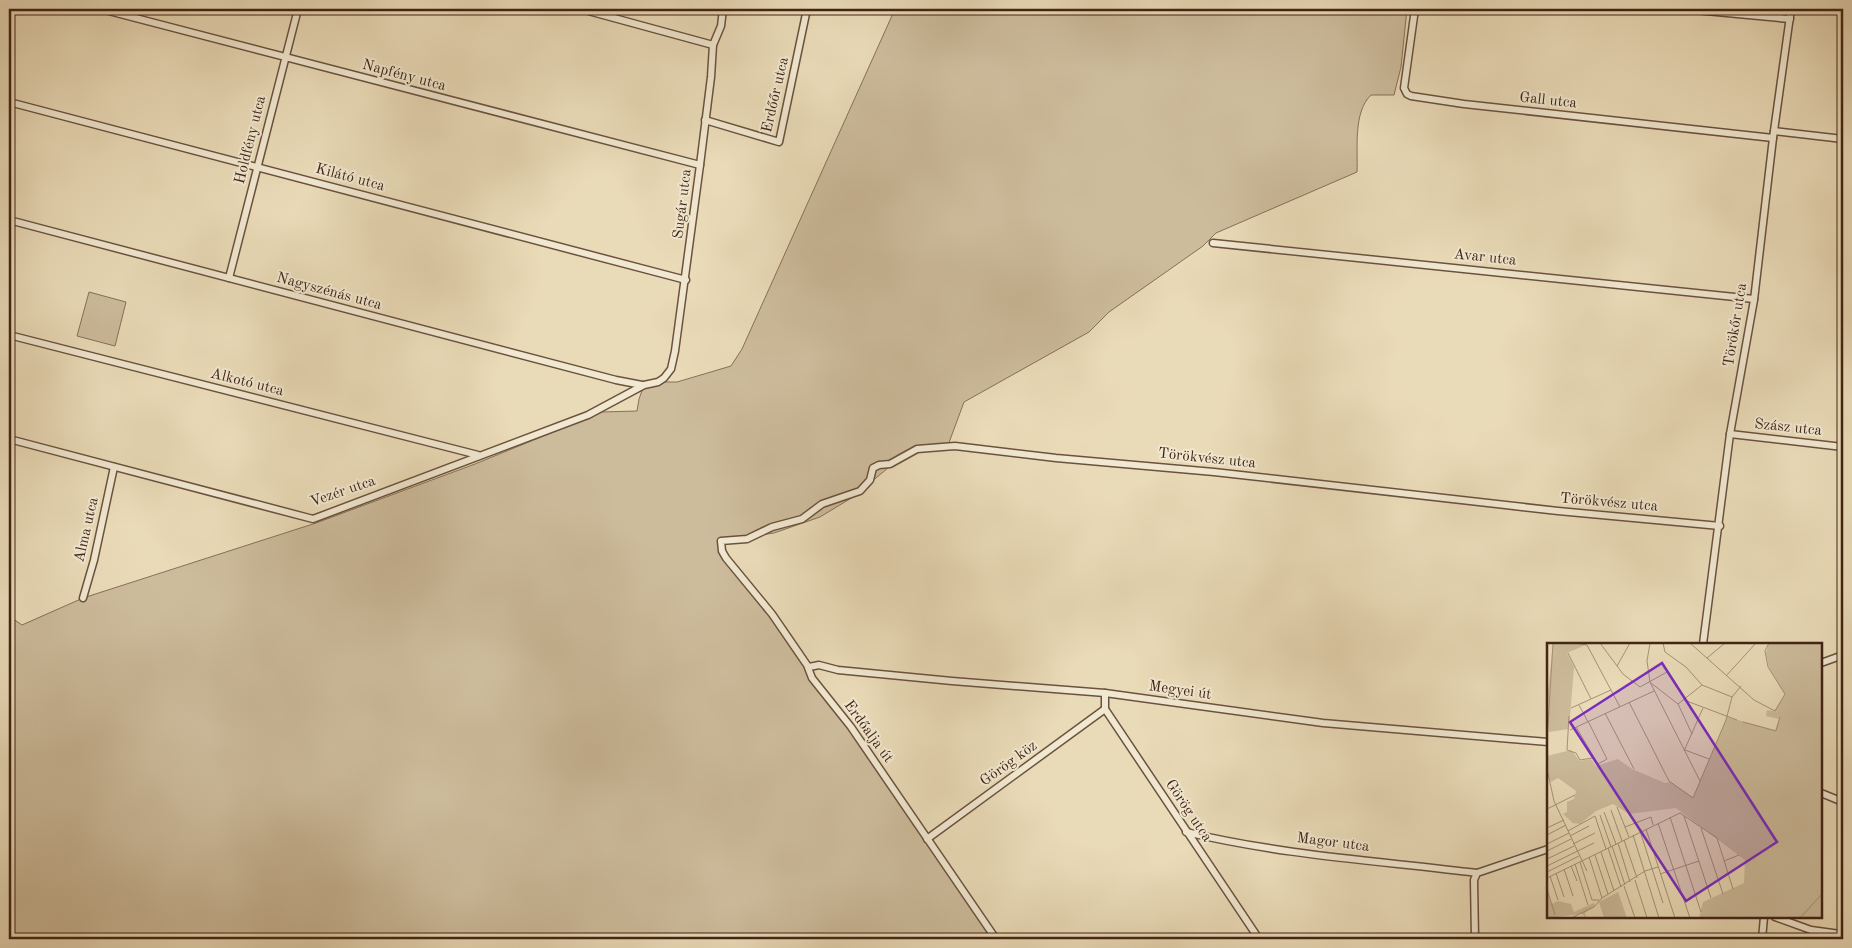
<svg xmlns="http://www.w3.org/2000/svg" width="1852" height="948" font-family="'Old Standard TT',serif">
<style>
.green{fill:#cdbc9c;stroke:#877058}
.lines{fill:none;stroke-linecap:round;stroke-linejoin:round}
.minor-casing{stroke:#6b523e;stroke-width:9}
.minor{stroke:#f1e8d1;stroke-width:6}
.labels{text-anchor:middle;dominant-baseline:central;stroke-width:4;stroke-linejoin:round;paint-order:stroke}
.street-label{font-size:15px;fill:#412415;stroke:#f1e8d1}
.inset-road{fill:none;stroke:#a69277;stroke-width:1}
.view{fill:#7b2cbf;fill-opacity:0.15;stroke:#7b2cbf;stroke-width:2.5}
.inset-edge{fill:none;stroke:#412415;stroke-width:2.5}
</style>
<rect width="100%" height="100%" fill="#eadbb8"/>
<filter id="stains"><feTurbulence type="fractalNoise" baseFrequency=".004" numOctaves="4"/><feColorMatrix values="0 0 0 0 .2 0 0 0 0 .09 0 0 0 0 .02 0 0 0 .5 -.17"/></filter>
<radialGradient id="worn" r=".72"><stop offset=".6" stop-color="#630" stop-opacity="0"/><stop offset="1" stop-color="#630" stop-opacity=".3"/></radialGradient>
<g class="green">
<path d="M895,9H1407L1401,67L1394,95H1371C1353,112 1358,149 1357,172L1216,233L1203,246L1109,312L1089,332L964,402L947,448L916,451L900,458L853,497L820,517L774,533L721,541V547L996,939H9V616L22,625L83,598L316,523L475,464L602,412L637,411L639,399L644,385L658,382H677L731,366L742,349Z"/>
<path d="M89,292L126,302L115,346L77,336Z"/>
</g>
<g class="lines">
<defs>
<g id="minor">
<path d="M101,9L700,165"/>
<path d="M581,9L713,45"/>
<path d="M1415,9L1404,88L1407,94L1411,96L1464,104L1773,138"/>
<path d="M1684,9L1790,19"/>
<path d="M9,102L686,280"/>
<path d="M705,120L779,142L807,9"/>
<path d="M1774,131L1843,139"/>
<path d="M9,220L616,380L642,385"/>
<path d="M1213,243L1754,299"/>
<path d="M229,278L298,9"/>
<path d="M9,335L478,455"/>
<path d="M1730,434L1843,447"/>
<path d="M9,439L313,519L588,415L644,385L658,382L664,378L671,369L675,351L700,165L711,77L713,45L721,26L723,9"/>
<path d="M83,598L94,560L114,467"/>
<path d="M1703,644L1730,434L1754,300L1773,138L1791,9"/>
<path d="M1821,663L1843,655"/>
<path d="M809,667L819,665L838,670L952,681L1105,693L1323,723L1548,742"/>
<path d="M1105,693V709L1259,939"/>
<path d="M1821,793L1843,802"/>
<path d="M1186,832C1281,855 1380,861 1477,873"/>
<path d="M927,839L1105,709"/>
<path d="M1775,917L1811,930L1840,934"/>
<path d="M996,939L851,727L812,678L807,665L772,614L726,558L722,551L721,541L747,539L772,527L802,519L822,504L860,491L870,480L873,468L879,465L890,464L917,449L955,446L1056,458L1214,472L1558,511L1720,526"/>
<path d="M1475,939L1474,880L1477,873L1548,849"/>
<path d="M1762,939L1764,917"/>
</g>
</defs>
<use href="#minor" class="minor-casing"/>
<use href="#minor" class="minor"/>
</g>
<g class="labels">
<g class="street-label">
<text transform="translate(404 76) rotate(15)">Napfény utca</text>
<text transform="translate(776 95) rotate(-77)">Erdőőr utca</text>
<text transform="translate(1548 101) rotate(6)">Gall utca</text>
<text transform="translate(251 140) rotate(-76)">Holdfény utca</text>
<text transform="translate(350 178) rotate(15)">Kilátó utca</text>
<text transform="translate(683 204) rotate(-83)">Sugár utca</text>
<text transform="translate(1485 258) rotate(6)">Avar utca</text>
<text transform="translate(329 292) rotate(15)">Nagyszénás utca</text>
<text transform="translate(1736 325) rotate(-81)">Törökőr utca</text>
<text transform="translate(247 383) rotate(14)">Alkotó utca</text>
<text transform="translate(1788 428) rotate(6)">Szász utca</text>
<text transform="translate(1207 459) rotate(6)">Törökvész utca</text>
<text transform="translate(343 492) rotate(-19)">Vezér utca</text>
<text transform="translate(1609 503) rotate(5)">Törökvész utca</text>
<text transform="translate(87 530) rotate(-77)">Alma utca</text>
<text transform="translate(1180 691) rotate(8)">Megyei út</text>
<text transform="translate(868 732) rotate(54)">Erdőalja út</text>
<text transform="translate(1009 764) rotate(-36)">Görög köz</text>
<text transform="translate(1188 811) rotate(56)">Görög utca</text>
<text transform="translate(1333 843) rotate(7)">Magor utca</text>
</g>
</g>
<g transform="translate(1547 643)">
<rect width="275" height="275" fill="#eadbb8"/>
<path d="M6,0H43L20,10L27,24L22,86L2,89L1,49ZM222,0H275V275H152L156,259L197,240L198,217L129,165L82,171L66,161L49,168L33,181L26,180L16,171L20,169V159L27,156L29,148L11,135L4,139L0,133V113L24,107L33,118L44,116L49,123L71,116L85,126L118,140L123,139L146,154L180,74L228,87L232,76L219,73L220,67L227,68L238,52L222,25L219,10ZM0,247L4,261L11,258L24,261L27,269L47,260L48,263L38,270L39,275L35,271L0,275ZM71,249L80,275H57L52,259Z" fill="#cdbc9c"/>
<path class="inset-road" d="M28,0L40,2L73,64M53,0L76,31L93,44L120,29M103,0L100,18L103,39L153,138M116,0L118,9L139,24L155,42L185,54M143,0L207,57L228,68M222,0L218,8L221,24L238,51L228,68M21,10L44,56M160,15L178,0M70,23L83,0M179,33L209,0M104,40L131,61L155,42M137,57L190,77M82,59L122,138L146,155L179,77L185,54L194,43M131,61L145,91M32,62L41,79M24,65L64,47M58,70L87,126M22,73L20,107L29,110L33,117L45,115M196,79L229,88L233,74M29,84L51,121L60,116L41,78M23,87L107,48M0,99L6,0M138,107L162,116M137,108L156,65M0,126L7,158L40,228M70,164L82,194M0,166L28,152M64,167L75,198M57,169L69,201M53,172L64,204M137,173L164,255M123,174L154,269M111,180L143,275M78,184L104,174L106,182M0,185L17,177M154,185L176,251M99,186L128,275M21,188L48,173L59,206M93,188L116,260M0,192L19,182M86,192L112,275M23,193L42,183M77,197L90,235M71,200L83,239M0,201L22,190M26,201L48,190M65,203L78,242M61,205L74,244M0,208L24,196M54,209L67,248M48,212L61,251M42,214L55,255M0,216L27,203M177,218L192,212M33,219L45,257H52M28,221L41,262M0,223L47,200M24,223L30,238M17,226L26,253M0,229L32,213M9,230L17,254M113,231L152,218M3,233L11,257M0,235L133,170L170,195L186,246M88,237L100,275M77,243L88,275M0,246L8,272M26,274L47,264L55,255L98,228L111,224M253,275L275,251"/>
<path class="view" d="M115,20L230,199L139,258L23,79Z"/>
<rect width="275" height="275" class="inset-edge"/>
</g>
<rect width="1852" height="948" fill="none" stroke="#eadbb8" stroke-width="30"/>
<rect x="10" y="10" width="1832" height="928" fill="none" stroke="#412415" stroke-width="2.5"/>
<rect x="15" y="15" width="1822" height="918" fill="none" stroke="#412415"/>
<rect width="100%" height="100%" filter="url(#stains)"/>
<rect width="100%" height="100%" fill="url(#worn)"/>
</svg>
